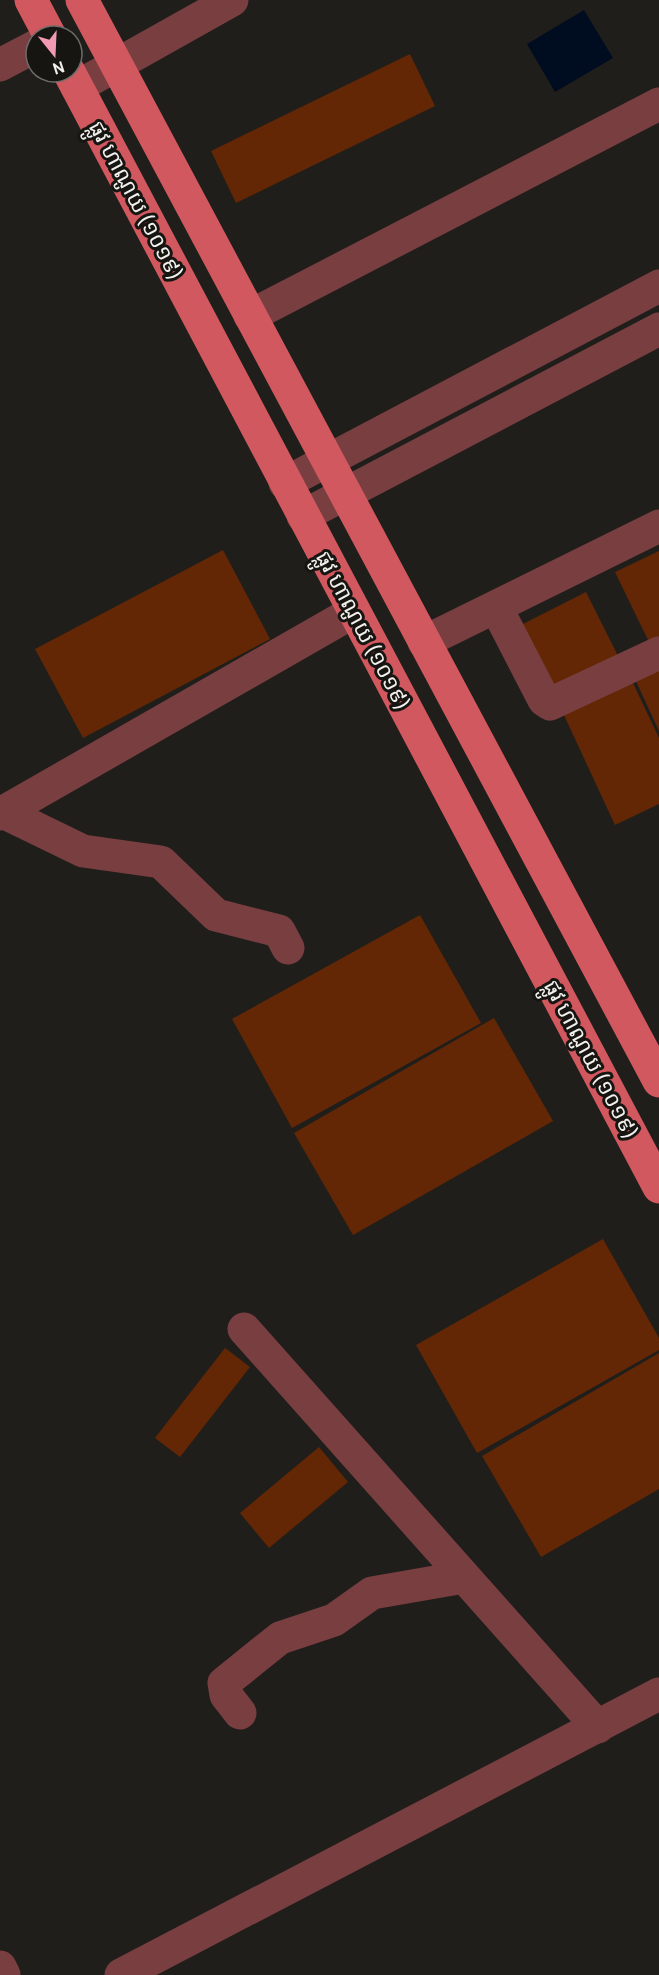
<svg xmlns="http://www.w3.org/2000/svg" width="659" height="1975" font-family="Cabin,'Noto Sans Khmer',sans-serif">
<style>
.water{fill:#000c1f}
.building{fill:#632705}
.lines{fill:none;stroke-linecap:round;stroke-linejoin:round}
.minor{stroke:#783e40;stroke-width:33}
.major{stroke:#d1585f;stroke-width:33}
.labels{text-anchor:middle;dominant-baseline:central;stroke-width:6;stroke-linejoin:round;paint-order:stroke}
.street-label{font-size:22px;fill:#f1f0ed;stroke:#171512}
</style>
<rect width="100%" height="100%" fill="#201e1b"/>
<path class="water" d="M584,10L613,58L555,92L527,44Z"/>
<g class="building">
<path d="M410,54L435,106L236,203L211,151Z"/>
<path d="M223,550L270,639L83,738L35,649Z"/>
<path d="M659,551V638L649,642L615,572Z"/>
<path d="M586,592L619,658L553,691L521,625Z"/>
<path d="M659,668V731L635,679Z"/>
<path d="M632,681L659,738V804L615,825L563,713Z"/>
<path d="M420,915L481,1023L292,1128L232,1019Z"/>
<path d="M494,1018L553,1121L353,1235L294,1133Z"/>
<path d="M603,1239L659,1338V1350L477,1453L416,1345Z"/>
<path d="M225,1348L250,1367L180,1457L155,1438Z"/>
<path d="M659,1353V1489L541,1557L482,1456Z"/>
<path d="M319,1447L348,1482L269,1548L240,1513Z"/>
</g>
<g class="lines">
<g class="minor">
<path d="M0,65L36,46"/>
<path d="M77,87L232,0"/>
<path d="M250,316L659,104"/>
<path d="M285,483L659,286"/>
<path d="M303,516L659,329"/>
<path d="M496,607L544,700L550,704L659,653"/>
<path d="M424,642L659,526"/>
<path d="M3,812L83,851L161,862L216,915L279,931L288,948"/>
<path d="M0,814L353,612"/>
<path d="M244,1329L598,1727"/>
<path d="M240,1713L226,1695L224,1683L280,1638L334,1620L372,1593L464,1577"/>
<path d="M0,1967L4,1975"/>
<path d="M121,1975L659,1694"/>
</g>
<g class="major">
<path d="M31,0L50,36"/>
<path d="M82,0L659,1081"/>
<path d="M69,72L659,1187"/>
</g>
</g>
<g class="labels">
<g class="street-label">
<text transform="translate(136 200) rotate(62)">ផ្លូវ ហាណូយ (១០១៩)</text>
<text transform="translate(363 630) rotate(62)">ផ្លូវ ហាណូយ (១០១៩)</text>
<text transform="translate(591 1059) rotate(62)">ផ្លូវ ហាណូយ (១០១៩)</text>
</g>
</g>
<g transform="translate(54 54) rotate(162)"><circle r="28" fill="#171512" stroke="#6e6d6a" stroke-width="1.5"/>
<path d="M0-4.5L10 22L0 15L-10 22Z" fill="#f19ab2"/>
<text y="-9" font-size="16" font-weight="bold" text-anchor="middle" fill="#f1f0ed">N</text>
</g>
</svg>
